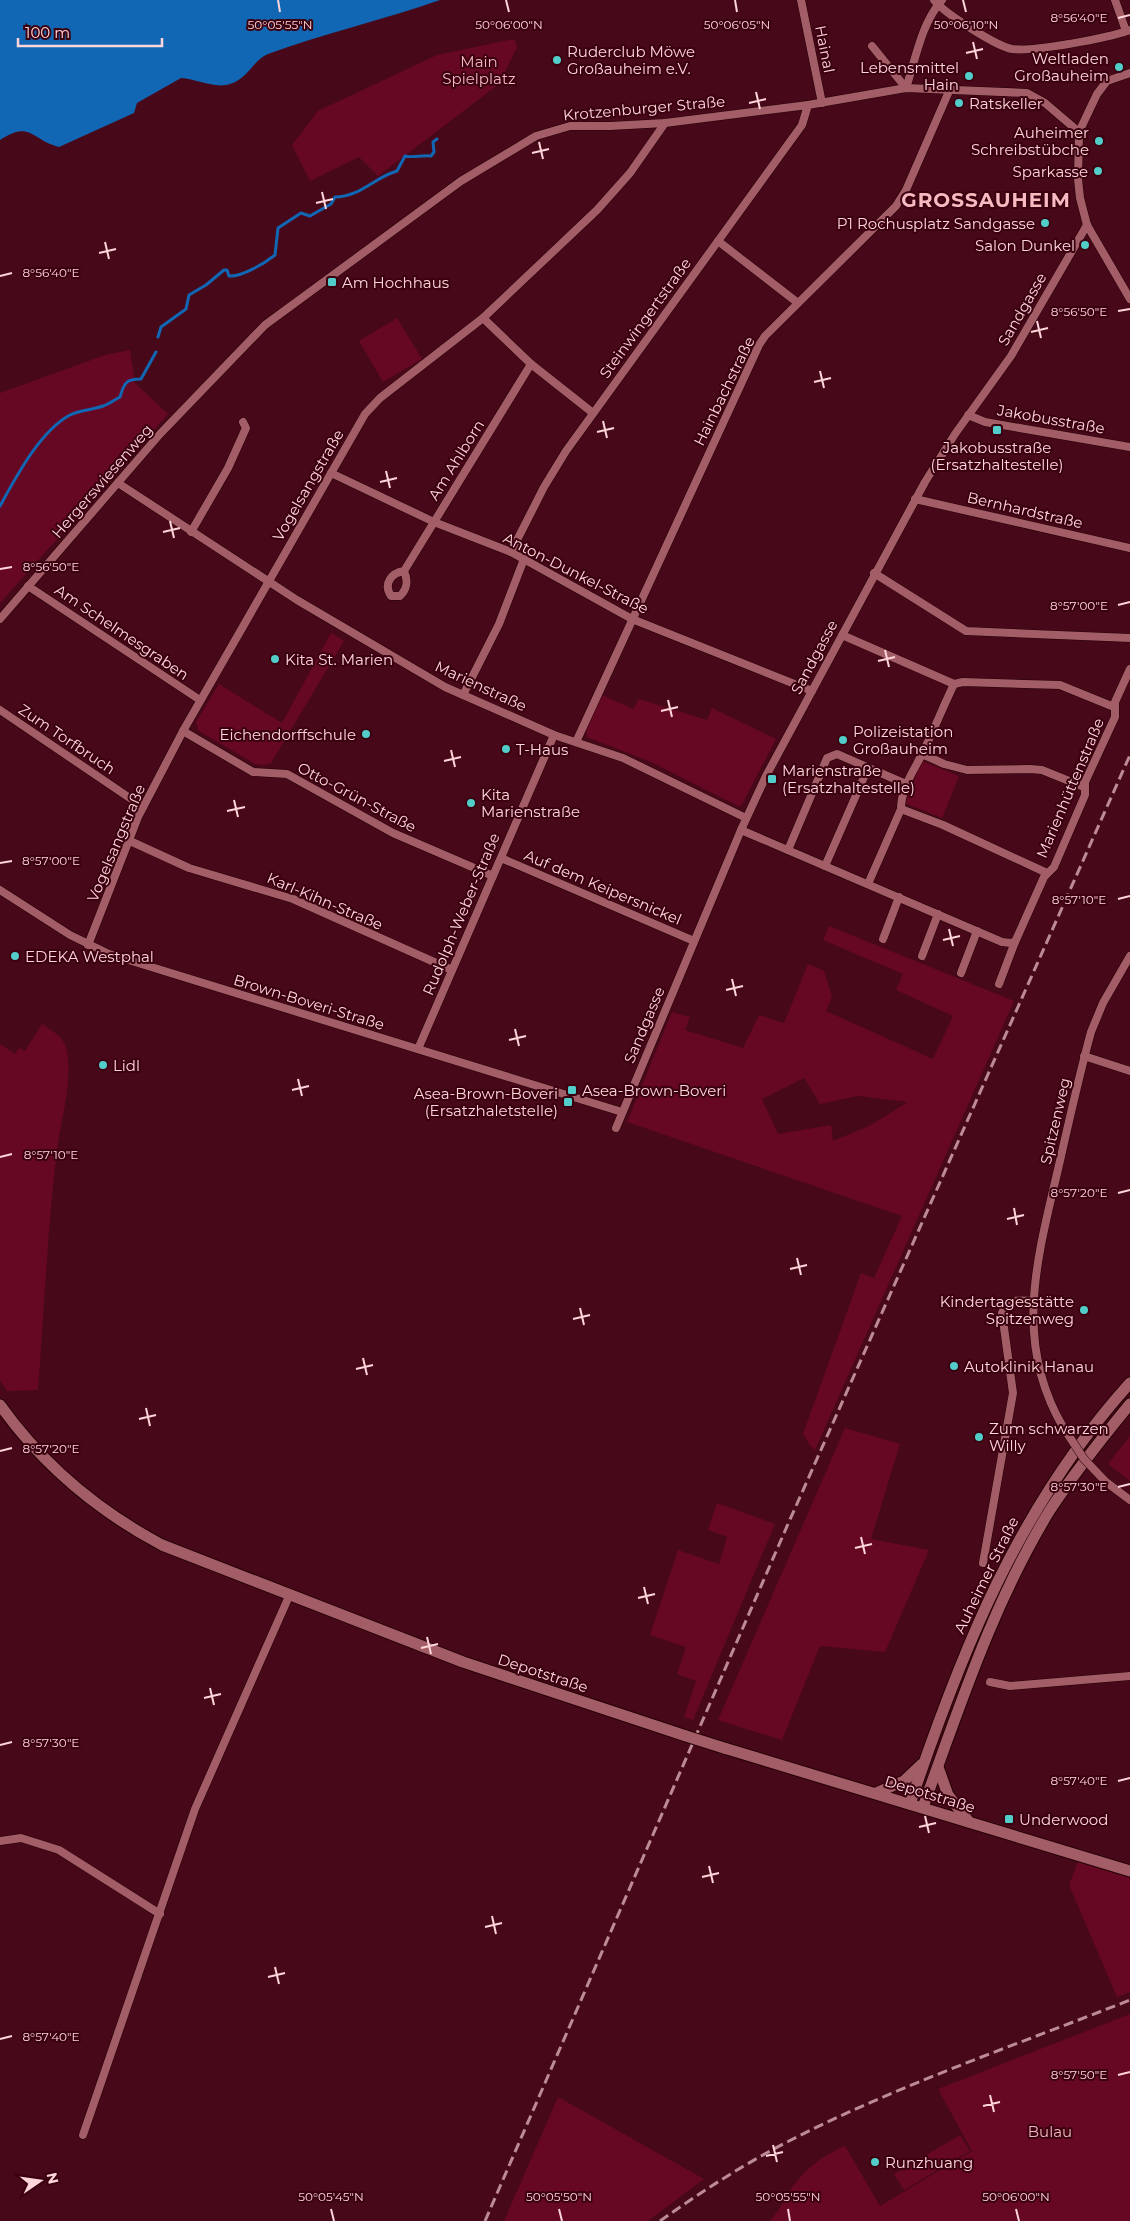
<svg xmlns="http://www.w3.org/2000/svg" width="1130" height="2221" font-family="Montserrat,sans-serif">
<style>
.green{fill:#660824;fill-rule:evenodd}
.water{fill:#1167b4}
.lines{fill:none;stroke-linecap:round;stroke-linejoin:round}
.stream{stroke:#1167b4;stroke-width:3}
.minor-casing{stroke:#250006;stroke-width:9}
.secondary-casing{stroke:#250006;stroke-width:13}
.minor{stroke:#a35d66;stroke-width:8}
.secondary{stroke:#a35d66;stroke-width:11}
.rail{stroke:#bc8b94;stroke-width:3;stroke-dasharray:10 5;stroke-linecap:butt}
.minor-bridge-casing{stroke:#250006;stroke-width:9;stroke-linecap:butt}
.secondary-bridge-casing{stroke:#250006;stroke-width:13;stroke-linecap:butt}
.minor-bridge{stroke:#a35d66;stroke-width:8}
.secondary-bridge{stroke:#a35d66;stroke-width:11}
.ticks{fill:none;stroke:#fed5d9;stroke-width:2}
.poi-dot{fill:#53cdc9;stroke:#3b0010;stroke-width:2}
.labels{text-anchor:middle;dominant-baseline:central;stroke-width:4;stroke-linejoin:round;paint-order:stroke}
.street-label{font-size:15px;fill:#fed5d9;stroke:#3b0010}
.poi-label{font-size:15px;fill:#fed5d9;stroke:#3b0010;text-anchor:start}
.park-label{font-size:15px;fill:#f2b7bd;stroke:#3b0010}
.district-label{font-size:20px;font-weight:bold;letter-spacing:1px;fill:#f8b9c0;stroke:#3b0010}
.ticks-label{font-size:12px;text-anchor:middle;fill:#fed5d9;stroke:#3b0010;stroke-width:4;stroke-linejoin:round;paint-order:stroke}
</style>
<rect width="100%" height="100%" fill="#470819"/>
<g class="green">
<path d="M514,39L517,47L499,84L378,176L359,157L310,181L292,145L318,111L437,55Z"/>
<path d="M397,318L422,359L383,382L359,341Z"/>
<path d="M130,350L135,383L168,414L0,603V393L105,355Z"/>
<path d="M331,633L344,641L271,763L264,765L255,764L199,731L196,722L219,684L282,723Z"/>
<path d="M602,695L633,709L639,699L707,720L712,708L776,739L742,804L738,806L651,762L587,737L586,729Z"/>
<path d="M922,761L959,776L942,818L905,803Z"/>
<path d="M829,926L1014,1001L815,1450L809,1444L803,1434L861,1273L874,1278L902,1216L627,1122L672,1012L690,1017L685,1030L743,1048L759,1015L784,1023L808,964L824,971L832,997L826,1011L933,1059L953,1016L896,990L903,974L823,940ZM804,1078L820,1104L858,1096L908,1102L869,1126L833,1141L831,1125L778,1134L762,1099Z"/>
<path d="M42,1024C53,1032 64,1036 67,1051C73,1087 59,1123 56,1159C47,1236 44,1313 38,1390L7,1391L0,1380V1044L15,1054L19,1048L25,1051Z"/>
<path d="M845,1428L900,1444L871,1539L929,1550L885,1652L820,1646L782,1740L718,1720Z"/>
<path d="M1130,1436V1481L1108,1464Z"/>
<path d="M717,1503L775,1524L693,1720L684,1717L696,1681L677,1674L686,1647L650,1635L678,1550L719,1564L727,1537L708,1530Z"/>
<path d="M1078,1862L1130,1878V1992L1117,1997L1069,1885Z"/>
<path d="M1130,2014V2221H770C780,2210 785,2198 793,2186C807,2167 824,2155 845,2146L880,2206L972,2151L938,2089Z"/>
<path d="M558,2097L704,2179L648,2221H504Z"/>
<path d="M960,2135L970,2151L904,2190L894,2174Z"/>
</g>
<path class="water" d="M0,0H440C383,20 325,33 268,54C254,59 248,79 230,84C215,89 197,79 181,78L137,103L134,113L59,147C31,140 31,120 0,140Z"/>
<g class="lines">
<g class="stream">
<path d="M158,337L161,327L186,309L189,295L206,285L224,270H227L229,276C242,277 265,263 275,255L278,228L301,213L310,216L331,204L335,197C360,197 375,177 397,171L405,156C412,158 422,155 431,156L434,152L433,142L437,139"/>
<path d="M0,506C16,477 40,431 70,415C80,410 92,410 103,406C109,404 114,400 120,397C124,383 126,379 141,379L156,352"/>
</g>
<defs>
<g id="minor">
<path d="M801,0L822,103"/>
<path d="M934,0C944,13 996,46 1012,49C1034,52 1108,38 1130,30"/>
<path d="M1115,0L1126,31"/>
<path d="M872,46L906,88"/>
<path d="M1130,73L1107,81L1097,94L1079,132L1078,179L1080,198L1087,225L1130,299"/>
<path d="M906,88C916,58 921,24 942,0"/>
<path d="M718,241L798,303"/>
<path d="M483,318L531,364L593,413"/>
<path d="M968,415L985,422L1130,447"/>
<path d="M331,473L434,522L511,552L632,619L812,691"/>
<path d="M118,483L297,600L445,687L554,735L623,758L746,818"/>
<path d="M915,499L1130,548"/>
<path d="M191,532L228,468L246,428L243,422"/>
<path d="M511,552L544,487L566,451L802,125L808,105"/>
<path d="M404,571C408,580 408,588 400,596H391C383,584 391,573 404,571L531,364"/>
<path d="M874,573L966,631L1130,638"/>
<path d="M28,586L200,700"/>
<path d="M0,619L160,434L265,325L461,181L536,136L570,126H610L665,123L808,105L906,88L1027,93L1045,103L1079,132"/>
<path d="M842,635L954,684L963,682L1060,685L1114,707"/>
<path d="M463,695L499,624L524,559"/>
<path d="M0,710L143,807"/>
<path d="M183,731L253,772L287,774L393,833L493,876"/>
<path d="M576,742L759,345L765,336L896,206L906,190L950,89"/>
<path d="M922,754L944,764L967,770L1030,769L1042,770L1084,787"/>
<path d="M901,809L943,825L1047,873"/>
<path d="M741,830L1002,942L1011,943L1015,942L1044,877L1054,867L1085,795V782L1115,717V702L1130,669"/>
<path d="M130,841L189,868L293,899L452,970"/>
<path d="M788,850L827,758L837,754L906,784"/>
<path d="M501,858L694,941"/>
<path d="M825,866L868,768"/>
<path d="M868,884L901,809C901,786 916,768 925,748C935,727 944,705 954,684"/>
<path d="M0,890L70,935L109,954L622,1112"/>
<path d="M883,939L899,897"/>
<path d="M88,945L138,817L183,731L365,414L380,398L483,318L597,210L630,173L665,123"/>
<path d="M922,956L938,914"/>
<path d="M961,973L977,931"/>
<path d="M999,984L1015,942"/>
<path d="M418,1049L554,735"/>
<path d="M1084,1056L1130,1071"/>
<path d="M616,1128L741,830L766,776L925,482L955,434L1011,356L1087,225"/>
<path d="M1063,1427C1012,1340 1038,1256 1059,1165C1069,1121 1079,1076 1091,1032L1103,1003L1130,956"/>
<path d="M1106,1482L1130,1500"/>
<path d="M983,1563L1013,1393L1002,1313C1007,1298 1019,1300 1033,1301"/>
<path d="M990,1682L1010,1686L1130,1676"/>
<path d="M0,1841L21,1838L59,1850L160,1914"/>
<path d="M83,2135L195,1809L290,1594"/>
</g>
<g id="secondary">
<path d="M0,1405C42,1464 98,1511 162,1545L463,1662L686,1736"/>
<path d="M724,1748L1130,1871"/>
<path d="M938,1767L948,1795L969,1822"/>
<path d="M876,1793L904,1781L922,1764"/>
<path d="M910,1804C962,1649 1019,1506 1130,1383"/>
<path d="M923,1807C960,1706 993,1603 1050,1510C1074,1473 1102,1438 1130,1404"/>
</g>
</defs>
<use href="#minor" class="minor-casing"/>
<use href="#secondary" class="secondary-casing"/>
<use href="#minor" class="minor"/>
<use href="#secondary" class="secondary"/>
<g class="rail">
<path d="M485,2221L788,1524L1130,755"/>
<path d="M660,2221C701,2192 744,2164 789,2141C898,2085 1016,2045 1130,2000"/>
</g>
<defs>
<path id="minor-bridge" d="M1063,1427L1084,1459L1106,1482"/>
<path id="secondary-bridge" d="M686,1736L724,1748"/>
</defs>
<use href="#minor-bridge" class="minor-bridge-casing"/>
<use href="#secondary-bridge" class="secondary-bridge-casing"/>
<use href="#minor-bridge" class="minor-bridge"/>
<use href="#secondary-bridge" class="secondary-bridge"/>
</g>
<path class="ticks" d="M278,0L280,12M506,0L509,12M735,0L737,12M963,0L966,12M1118,18L1130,15M973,42L977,59M966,53L983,49M756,92L760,109M749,103L766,99M539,142L543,159M532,153L549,149M322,192L326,209M316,203L333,199M105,242L109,259M99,253L116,249M0,276L12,273M1118,311L1130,309M1037,321L1041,338M1031,332L1048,328M820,371L824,388M814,382L831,378M603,421L607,438M597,432L614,428M386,471L390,488M380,482L397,478M170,521L174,538M163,532L180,528M0,569L12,567M1118,605L1130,602M885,650L889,667M878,661L895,657M668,700L672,717M661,711L678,707M451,750L455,767M444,761L461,757M234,800L238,817M227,811L245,807M0,863L12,861M1118,899L1130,896M949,929L953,946M943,940L960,936M732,979L736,996M726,990L743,986M515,1029L519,1046M509,1040L526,1036M298,1079L302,1096M292,1090L309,1086M0,1157L12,1154M1118,1193L1130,1190M1014,1208L1017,1225M1007,1219L1024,1215M797,1258L801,1275M790,1269L807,1265M580,1308L584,1325M573,1319L590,1315M363,1358L367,1375M356,1369L373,1365M146,1408L150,1426M139,1419L156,1415M0,1451L12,1448M1118,1487L1130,1484M861,1537L865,1554M855,1548L872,1544M644,1587L648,1604M638,1598L655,1594M427,1637L431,1654M421,1648L438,1644M210,1688L214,1705M204,1698L221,1694M0,1745L12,1742M1118,1781L1130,1778M925,1816L929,1833M919,1827L936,1823M709,1866L713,1883M702,1877L719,1873M492,1916L496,1934M485,1927L502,1923M275,1967L279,1984M268,1977L285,1973M0,2039L12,2036M1118,2075L1130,2072M990,2095L994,2112M983,2106L1000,2102M773,2145L777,2162M766,2156L783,2152M331,2209L334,2221M559,2209L562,2221M788,2209L790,2221M1016,2209L1019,2221"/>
<g class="poi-dot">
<circle cx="557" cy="60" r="5"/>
<circle cx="1119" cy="67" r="5"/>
<circle cx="969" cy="76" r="5"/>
<circle cx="959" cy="103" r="5"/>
<circle cx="1099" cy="141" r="5"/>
<circle cx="1098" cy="171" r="5"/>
<circle cx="1045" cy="223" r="5"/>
<circle cx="1085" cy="245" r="5"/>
<rect x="327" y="277" width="10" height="10" rx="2.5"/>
<rect x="992" y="425" width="10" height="10" rx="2.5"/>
<circle cx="275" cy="659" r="5"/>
<circle cx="366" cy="734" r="5"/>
<circle cx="843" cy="740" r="5"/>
<circle cx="506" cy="749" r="5"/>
<rect x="767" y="774" width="10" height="10" rx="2.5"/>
<circle cx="471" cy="803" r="5"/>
<circle cx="15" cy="956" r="5"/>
<circle cx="103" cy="1065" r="5"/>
<rect x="567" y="1085" width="10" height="10" rx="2.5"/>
<rect x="563" y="1097" width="10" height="10" rx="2.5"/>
<circle cx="1084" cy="1310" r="5"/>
<circle cx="954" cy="1366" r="5"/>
<circle cx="979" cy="1437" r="5"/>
<rect x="1004" y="1814" width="10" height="10" rx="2.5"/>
<circle cx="875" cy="2162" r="5"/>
</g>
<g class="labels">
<g class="street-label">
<text transform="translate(825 49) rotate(79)">Hainal</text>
<text transform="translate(644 108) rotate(-5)">Krotzenburger Straße</text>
<text transform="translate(1022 309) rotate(-60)">Sandgasse</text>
<text transform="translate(645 318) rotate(-54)">Steinwingertstraße</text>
<text transform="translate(724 391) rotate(-64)">Hainbachstraße</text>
<text transform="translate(1051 419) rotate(10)">Jakobusstraße</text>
<text transform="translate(456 460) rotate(-58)">Am Ahlborn</text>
<text transform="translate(102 481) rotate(-49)">Hergerswiesenweg</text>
<text transform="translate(308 485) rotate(-60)">Vogelsangstraße</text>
<text transform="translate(1025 510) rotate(13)">Bernhardstraße</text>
<text transform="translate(576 573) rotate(27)">Anton-Dunkel-Straße</text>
<text transform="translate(122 632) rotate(34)">Am Schelmesgraben</text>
<text transform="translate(814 657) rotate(-62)">Sandgasse</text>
<text transform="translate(481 686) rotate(25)">Marienstraße</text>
<text transform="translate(67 739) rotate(34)">Zum Torfbruch</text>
<text transform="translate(1070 788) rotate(-67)">Marienhüttenstraße</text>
<text transform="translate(357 797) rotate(28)">Otto-Grün-Straße</text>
<text transform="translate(116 843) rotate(-67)">Vogelsangstraße</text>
<text transform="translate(603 887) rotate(23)">Auf dem Keipersnickel</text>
<text transform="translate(325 901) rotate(23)">Karl-Kihn-Straße</text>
<text transform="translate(461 914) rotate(-67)">Rudolph-Weber-Straße</text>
<text transform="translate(309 1002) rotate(17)">Brown-Boveri-Straße</text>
<text transform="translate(644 1025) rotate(-67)">Sandgasse</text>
<text transform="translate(1055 1121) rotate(-77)">Spitzenweg</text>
<text transform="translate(986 1575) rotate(-64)">Auheimer Straße</text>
<text transform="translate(543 1673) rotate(18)">Depotstraße</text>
<text transform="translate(930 1794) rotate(17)">Depotstraße</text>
</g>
<g class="poi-label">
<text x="567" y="51">Ruderclub Möwe<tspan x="567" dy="17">Großauheim e.V.</tspan></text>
<text x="1109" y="58" text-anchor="end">Weltladen<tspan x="1109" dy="17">Großauheim</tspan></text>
<text x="959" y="67" text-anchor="end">Lebensmittel<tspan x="959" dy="17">Hain</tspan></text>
<text x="969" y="103">Ratskeller</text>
<text x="1089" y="132" text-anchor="end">Auheimer<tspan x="1089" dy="17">Schreibstübche</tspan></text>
<text x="1088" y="171" text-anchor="end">Sparkasse</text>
<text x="1035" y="223" text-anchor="end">P1 Rochusplatz Sandgasse</text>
<text x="1075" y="245" text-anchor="end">Salon Dunkel</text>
<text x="342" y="282">Am Hochhaus</text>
<text x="997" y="447" text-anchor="middle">Jakobusstraße<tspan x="997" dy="17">(Ersatzhaltestelle)</tspan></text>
<text x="285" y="659">Kita St. Marien</text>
<text x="853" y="731">Polizeistation<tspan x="853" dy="17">Großauheim</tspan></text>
<text x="356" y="734" text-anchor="end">Eichendorffschule</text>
<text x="516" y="749">T-Haus</text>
<text x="782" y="770">Marienstraße<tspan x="782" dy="17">(Ersatzhaltestelle)</tspan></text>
<text x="481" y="794">Kita<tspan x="481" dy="17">Marienstraße</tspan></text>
<text x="25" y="956">EDEKA Westphal</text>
<text x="113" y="1065">Lidl</text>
<text x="582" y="1090">Asea-Brown-Boveri</text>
<text x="558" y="1093" text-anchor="end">Asea-Brown-Boveri<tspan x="558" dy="17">(Ersatzhaletstelle)</tspan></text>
<text x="1074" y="1301" text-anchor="end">Kindertagesstätte<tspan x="1074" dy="17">Spitzenweg</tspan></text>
<text x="964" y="1366">Autoklinik Hanau</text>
<text x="989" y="1428">Zum schwarzen<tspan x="989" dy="17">Willy</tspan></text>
<text x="1019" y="1819">Underwood</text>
<text x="885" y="2162">Runzhuang</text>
</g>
<g class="park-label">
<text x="479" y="61">Main<tspan x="479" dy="17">Spielplatz</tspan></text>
<text x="1050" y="2131">Bulau</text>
</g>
<g class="district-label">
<text x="986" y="200">GROSSAUHEIM</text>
</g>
</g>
<g class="ticks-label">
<text x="1079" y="22">8°56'40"E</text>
<text x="280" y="29">50°05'55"N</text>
<text x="509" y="29">50°06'00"N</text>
<text x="737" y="29">50°06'05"N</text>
<text x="966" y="29">50°06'10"N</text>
<text x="51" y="277">8°56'40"E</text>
<text x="1079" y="316">8°56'50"E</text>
<text x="51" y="571">8°56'50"E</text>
<text x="1079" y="610">8°57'00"E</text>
<text x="51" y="865">8°57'00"E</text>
<text x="1079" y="904">8°57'10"E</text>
<text x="51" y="1159">8°57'10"E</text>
<text x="1079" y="1197">8°57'20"E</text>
<text x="51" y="1453">8°57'20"E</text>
<text x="1079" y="1491">8°57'30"E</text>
<text x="51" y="1747">8°57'30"E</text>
<text x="1079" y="1785">8°57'40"E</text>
<text x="51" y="2041">8°57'40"E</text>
<text x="1079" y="2079">8°57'50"E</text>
<text x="331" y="2201">50°05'45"N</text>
<text x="559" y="2201">50°05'50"N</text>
<text x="788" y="2201">50°05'55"N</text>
<text x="1016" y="2201">50°06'00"N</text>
</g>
<g transform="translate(40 2181) rotate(77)" stroke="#3b0010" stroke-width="4" paint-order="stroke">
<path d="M0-4L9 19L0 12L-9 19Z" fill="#fed5d9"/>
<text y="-8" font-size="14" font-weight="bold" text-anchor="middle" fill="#fed5d9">N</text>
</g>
<path d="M18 38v8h144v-8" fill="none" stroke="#fed5d9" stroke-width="2.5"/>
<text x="25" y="38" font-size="15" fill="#fed5d9" stroke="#3b0010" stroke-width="4" paint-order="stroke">100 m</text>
</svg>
